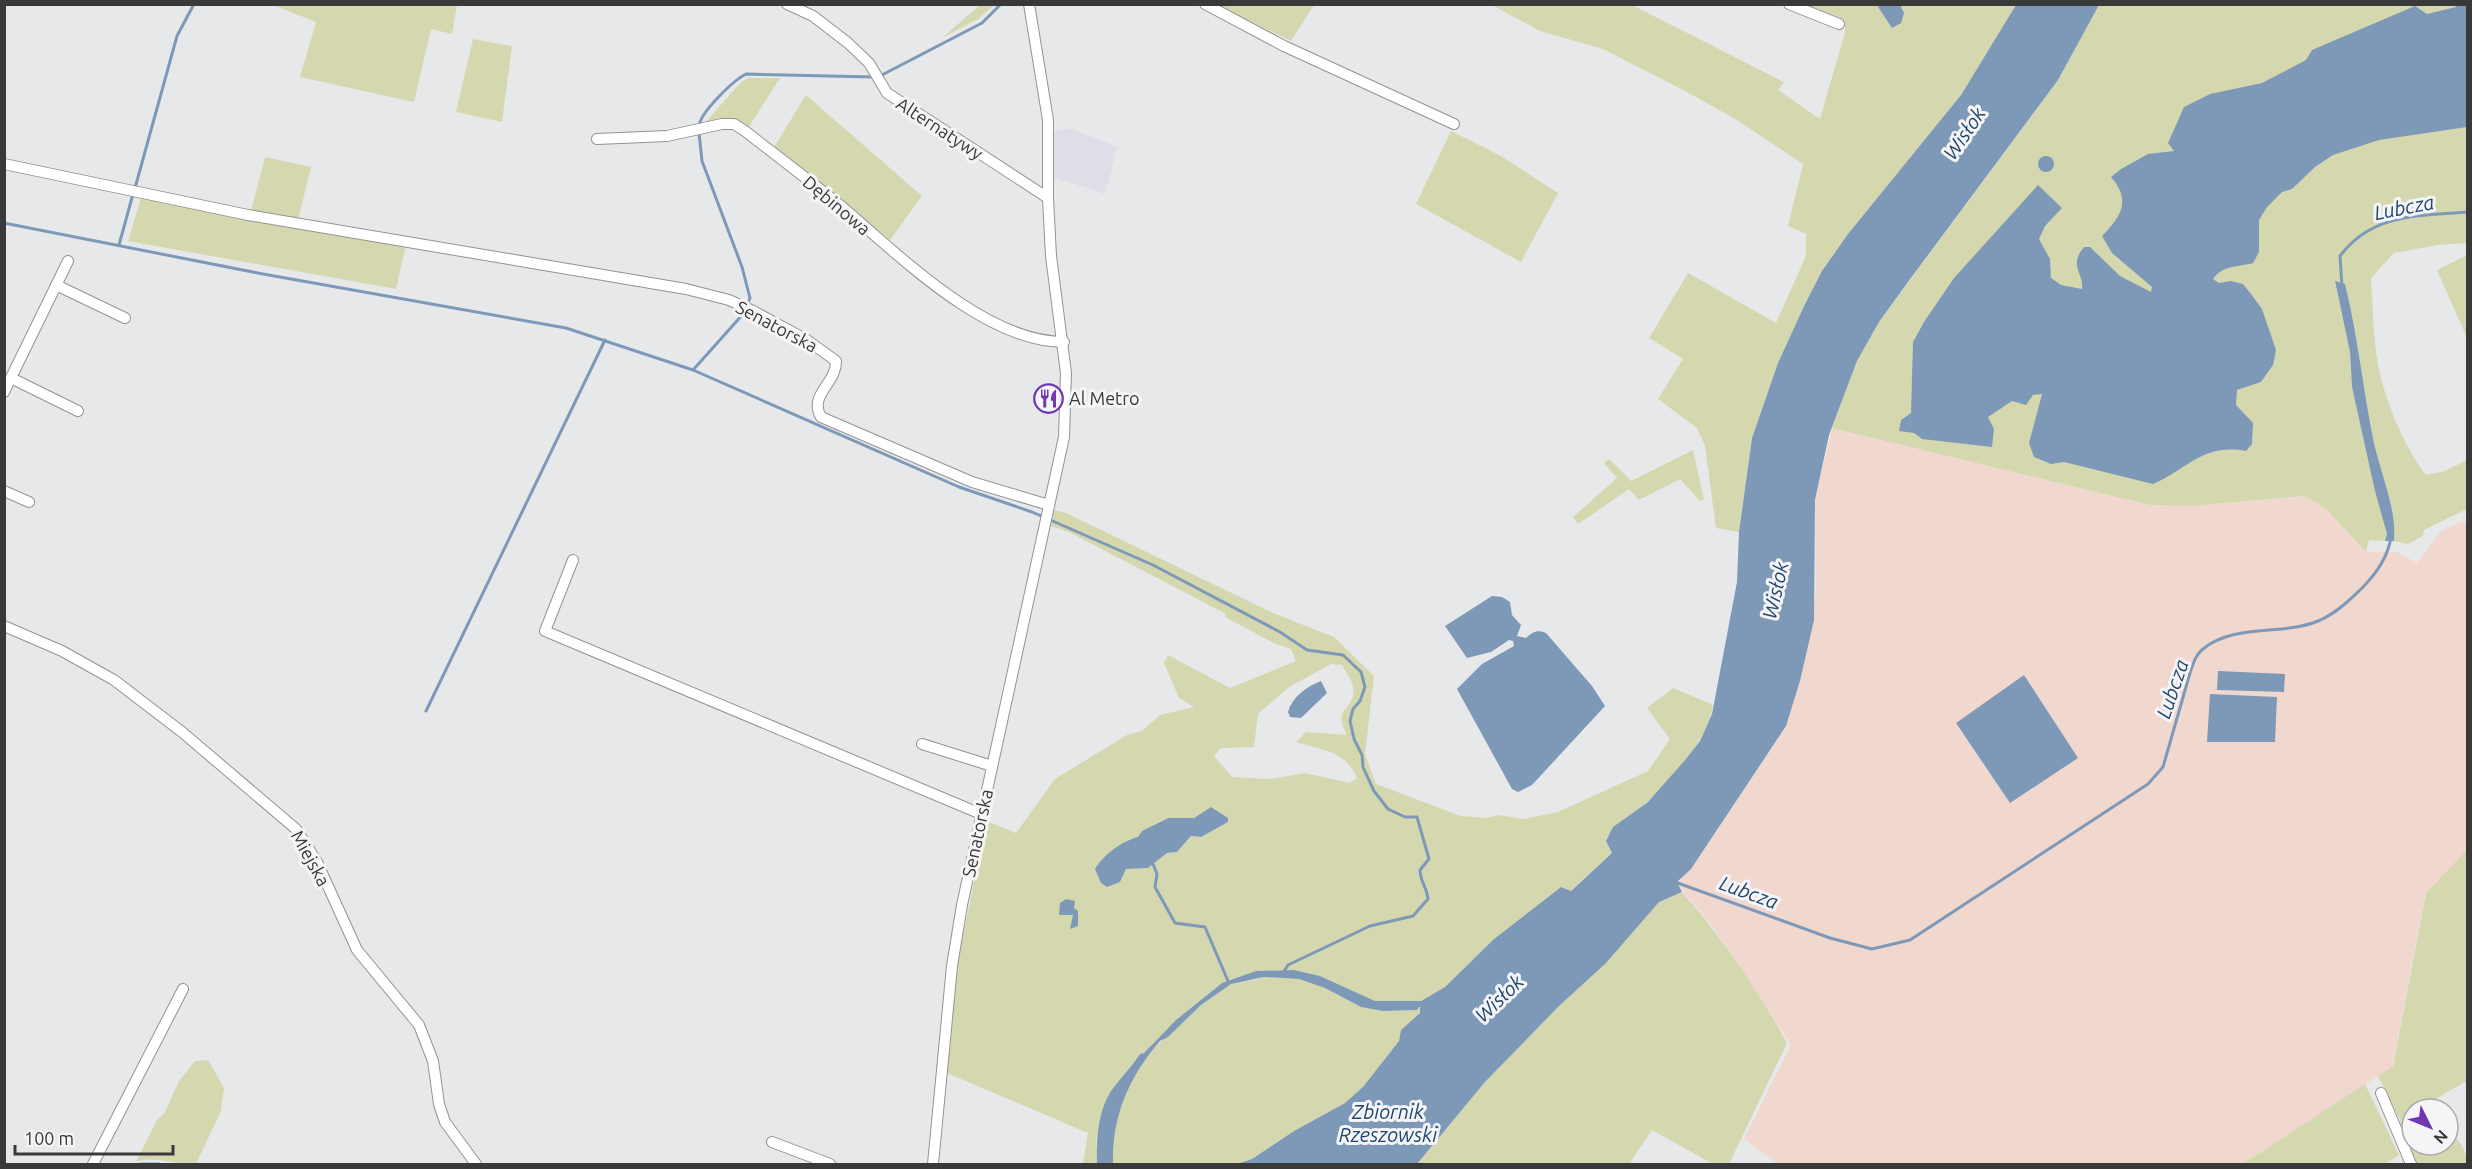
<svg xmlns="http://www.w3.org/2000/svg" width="2472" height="1169" font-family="Ubuntu,sans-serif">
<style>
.built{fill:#dddee8}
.industrial{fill:#f1d8cf}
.green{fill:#d5d8af;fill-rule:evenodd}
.water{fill:#7e99b8}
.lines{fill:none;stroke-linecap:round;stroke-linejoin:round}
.stream{stroke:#7e99b8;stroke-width:3}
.minor-casing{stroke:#929394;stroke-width:12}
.minor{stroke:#fff;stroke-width:10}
.labels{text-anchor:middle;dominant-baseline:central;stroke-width:6;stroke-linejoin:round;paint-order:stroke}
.street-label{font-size:18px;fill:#39393a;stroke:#f5f5f7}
.poi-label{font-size:18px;fill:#39393a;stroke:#f5f5f7;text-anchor:start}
.water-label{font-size:20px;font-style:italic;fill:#1e4670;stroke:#f5f5f7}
</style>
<rect width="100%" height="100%" fill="#e7e8ea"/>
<path class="built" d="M1072,129L1117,147L1105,194L1053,177L1054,131Z"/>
<path class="industrial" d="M1832,428L2150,505L2190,506L2304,496L2325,508L2366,552H2397L2417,563L2440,532L2462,521L2467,524V851L2425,895L2392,1067L2243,1164H1777L1744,1139L1791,1045L1716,931L1676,883L1691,869L1786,726L1800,681L1816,592L1815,500Z"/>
<g class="green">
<path d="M1490,4L1632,5L1784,82L1778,90L1820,119L1845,32V24L1795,5H1880L1878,7L1892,28L1904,13L1900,5H2016L1961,95L1848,234L1822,271L1805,304L1778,363L1752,438L1739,532L1716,528L1705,446L1697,428L1658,399L1683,359L1649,338L1688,273L1776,323L1806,256V234L1788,226L1803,164L1737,120L1685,91L1603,49L1540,31Z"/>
<path d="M273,5H457L452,34L431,29L414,102L300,77L316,22Z"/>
<path d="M980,5H994L978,19L942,38Z"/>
<path d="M1218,5H1314L1291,41Z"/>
<path d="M2099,5H2467V243L2438,245L2394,253L2371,278C2373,307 2373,337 2378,365C2385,401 2404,446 2426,475L2445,471L2467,460V509L2424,530L2423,536L2408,544L2394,541C2397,510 2381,474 2374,443C2363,390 2358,336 2345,284L2335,282L2350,352L2352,387L2387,534L2385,541L2369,540L2366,552L2325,508L2304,496L2190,506L2150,505L1832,428L1857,361L1879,322L2058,80Z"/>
<path d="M473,39L512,46L502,122L456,112Z"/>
<path d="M749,78H780L748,128L727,118L703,125L742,81Z"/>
<path d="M806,95L922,196L890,240L773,149Z"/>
<path d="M1451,131L1501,156L1558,193L1521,262L1416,204Z"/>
<path d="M265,157L311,167L298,220L251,211Z"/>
<path d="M141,198L212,213L406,245L396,289L128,241Z"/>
<path d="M2467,255V338L2437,270Z"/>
<path d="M1693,450L1704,500L1700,501L1680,479L1639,500L1629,489L1578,524L1573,517L1617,478L1604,463L1609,459L1631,481Z"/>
<path d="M1054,510L1066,513L1273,613L1334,637L1374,676L1365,754L1376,784L1461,816L1487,818L1498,815L1524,819L1558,812L1648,771L1670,739L1647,708L1673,688L1713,705C1708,738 1673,783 1646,803C1630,816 1615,822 1606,841L1612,853L1570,891L1561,887L1494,939L1445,987L1421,1001H1375L1320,976L1294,970L1257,971L1222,983L1176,1020L1144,1053L1140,1054L1114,1087L1105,1105L1096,1140L1097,1164H1083L1088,1133L947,1073L957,964L987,821L1016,833L1055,779L1127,735L1142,731L1160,715L1194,707L1179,698L1164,663L1168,655L1230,688L1296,661L1291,649L1274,643L1225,617L1226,614L1069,532L1051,526ZM1331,664L1342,665C1347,674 1356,685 1353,696C1347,714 1334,710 1347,735L1306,732L1296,742C1322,750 1346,751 1357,778L1350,783L1305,773L1271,779L1232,777L1214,756L1221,748L1254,747L1258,714L1289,687ZM1211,807L1228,822L1201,837L1191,836L1177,852L1167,853L1148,868L1126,869L1120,882L1099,862L1128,840L1138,837L1142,831L1167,818H1194Z"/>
<path d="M2467,850V1081L2437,1098L2436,1109H2412V1145H2448V1131C2459,1139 2467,1151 2467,1164H2414L2400,1120L2378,1076L2393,1066L2426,893Z"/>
<path d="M1682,892C1723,938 1757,989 1787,1043L1729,1164H1713L1652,1130L1629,1164H1417L1485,1082L1659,902Z"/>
<path d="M1264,977L1299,979L1325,988L1361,1007L1383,1011L1417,1010L1421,1006L1420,1013L1401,1030L1399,1041L1363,1088L1345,1103L1294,1131L1252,1159L1237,1164H1113C1112,1120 1126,1077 1158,1044C1164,1038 1171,1035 1176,1029C1192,1014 1208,996 1229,985C1240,979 1254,983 1264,977Z"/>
<path d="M208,1060L224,1088L221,1111L196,1164C176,1165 155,1155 136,1162L157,1120L165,1112L179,1081L195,1061Z"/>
<path d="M2365,1084L2399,1155L2385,1164H2243Z"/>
</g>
<g class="water">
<path d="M1880,5H1900L1904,13L1901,23L1892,28L1878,7Z"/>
<path d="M2016,5H2099L2058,80L1908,282L1879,322L1857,361L1829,435L1815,500L1814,620L1800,681L1786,726L1691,869L1677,882L1682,892L1659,902L1606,963L1559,1006L1485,1082L1417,1164H1237L1252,1159L1294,1131L1345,1103L1363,1087L1399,1041L1401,1030L1420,1013V1006L1417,1010L1383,1011L1361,1007L1325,988L1299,979L1264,977L1231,984L1201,1005L1168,1037L1160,1041C1128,1078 1112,1117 1113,1164H1097C1096,1141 1098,1107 1114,1087C1122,1076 1132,1066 1140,1054L1144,1053L1176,1020L1222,983L1256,971L1294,970L1320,976L1375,1001H1421L1445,987L1494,939L1561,887L1571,891L1612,853L1606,841L1613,827L1648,802L1686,759L1700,741L1712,714L1737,582L1739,532L1752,438L1778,363L1805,304L1822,271L1848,234L1961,95Z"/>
<path d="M2457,5H2467V127L2379,140L2333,155L2315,167L2292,189L2282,192L2267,207L2259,220V252L2253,263C2239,267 2222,265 2213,279L2219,283L2231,281L2243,284L2251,294L2262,309L2276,350L2273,365L2261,382L2237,390L2236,405L2253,423L2252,444L2246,451C2203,443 2188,469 2153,484L2064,462L2051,464L2034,457L2029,443L2042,394L2033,395L2026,405L2012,401L1988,417L1994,429L1992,447L1922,439L1914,433L1899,431L1901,420L1911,413L1913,342L1924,322L1954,278L2038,185L2062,208L2045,226L2039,239L2050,259L2051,278L2061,285L2082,289C2084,273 2068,266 2084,247H2090L2120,276L2151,292L2152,287L2112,253L2102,236C2122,216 2131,200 2111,177L2121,169L2148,154L2174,151L2168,143L2184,107L2210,94L2262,83L2306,60L2312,50L2415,6L2427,14L2456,7Z"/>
<circle cx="2046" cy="164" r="8"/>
<path d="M2335,281L2345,284C2358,336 2363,390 2374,443C2381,474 2397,510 2394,541H2385L2387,534L2375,491L2352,387L2350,352Z"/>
<path d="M1492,596L1502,597L1510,602L1512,615L1521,625L1517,636L1526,638C1533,632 1537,629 1546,633L1592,686L1605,706L1532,785L1518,792L1512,789L1457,689L1482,664L1514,646L1513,641L1509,640L1491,652L1467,658L1445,626Z"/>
<path d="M2218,671L2285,674L2284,692L2217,690Z"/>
<path d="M2024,675L2078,758L2010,803L1956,723Z"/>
<path d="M1321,681L1327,693L1301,718L1290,717L1288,712C1292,697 1306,687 1321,681Z"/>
<path d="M2210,694L2277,697L2275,742H2207Z"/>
<path d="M1211,807L1228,818V822L1201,837L1191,836L1177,852L1167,853L1148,868L1126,869L1120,882L1107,887L1101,883L1095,869C1103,855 1122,841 1138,837L1142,831L1168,818H1194Z"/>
<path d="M1066,899L1075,901L1074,908L1078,911V926L1070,929L1073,915H1059L1060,903Z"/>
</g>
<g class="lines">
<g class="stream">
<path d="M880,76L982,23L1001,4"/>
<path d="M699,127C699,113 734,80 746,74L873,77"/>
<path d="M135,188L177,36L194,4"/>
<path d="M4,223L263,274L566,328L693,370L959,487L1032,512L1153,565L1280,632L1307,650L1343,655L1361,672L1365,687L1360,701L1353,709L1350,721L1354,739L1362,755L1363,767L1374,791L1388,809L1405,817H1417L1429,859L1420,870C1420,882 1427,887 1428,899L1413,916L1370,926L1288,965L1283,973"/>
<path d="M119,245L133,194"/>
<path d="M2342,287L2340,256C2372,213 2419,216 2468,212"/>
<path d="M693,370L744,313L750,298L742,267L702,161L699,133"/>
<path d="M426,711L605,340"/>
<path d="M1153,864L1157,874L1155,887L1175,923L1205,927L1228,981"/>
<path d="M1675,882L1830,938L1872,949L1910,940L2148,784L2163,767L2190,673C2193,665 2195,655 2203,649C2235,623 2283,636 2318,621C2335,614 2349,601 2362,588C2376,574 2388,557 2391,537"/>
<path d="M141,1164H159"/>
</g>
<defs>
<g id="minor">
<path d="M787,4L813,16L848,43L869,63L887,93L1048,198"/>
<path d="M1205,4L1284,46L1454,124"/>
<path d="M1789,4L1839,24"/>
<path d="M597,139L667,136L722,124H734L745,131C777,156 810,181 842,207C899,255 985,342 1064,342"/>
<path d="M4,164L248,215L686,289L729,300L753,311L807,340L836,361C837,383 808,395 821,417L972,482L1049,505"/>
<path d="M56,285L125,318"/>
<path d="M11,378L78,411"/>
<path d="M4,392L68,261"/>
<path d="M4,491L29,502"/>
<path d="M573,560L545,631L981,814"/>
<path d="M4,626L62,651L114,680L182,732L296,829L317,862L357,950L419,1025L433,1061L439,1104L445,1122L476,1164"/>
<path d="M922,744L992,766"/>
<path d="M2381,1093L2411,1164"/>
<path d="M772,1142L830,1164"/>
<path d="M93,1164L183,989"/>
<path d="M933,1164L952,966L962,905L1064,437L1066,373L1051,256L1048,198V120L1029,4"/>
</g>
</defs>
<use href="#minor" class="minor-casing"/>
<use href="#minor" class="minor"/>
</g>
<defs>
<symbol id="restaurant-ring" viewBox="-11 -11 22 22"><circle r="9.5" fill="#f5f5f7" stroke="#6f39b0" stroke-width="1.5"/><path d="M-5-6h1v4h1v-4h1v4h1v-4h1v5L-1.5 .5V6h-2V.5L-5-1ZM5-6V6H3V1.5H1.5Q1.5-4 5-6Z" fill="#6f39b0"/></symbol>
</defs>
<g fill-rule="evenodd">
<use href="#restaurant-ring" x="1032" y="382" width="33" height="33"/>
</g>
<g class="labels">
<g class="street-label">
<text transform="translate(940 128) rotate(33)">Alternatywy</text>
<text transform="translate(837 205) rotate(40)">Dębinowa</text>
<text transform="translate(777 326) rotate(28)">Senatorska</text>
<text transform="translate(977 833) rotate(-78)">Senatorska</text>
<text transform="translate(311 858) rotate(61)">Miejska</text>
</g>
<g class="poi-label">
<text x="1069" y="398">Al Metro</text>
</g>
<g class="water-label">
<text transform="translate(1964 133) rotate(-56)">Wisłok</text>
<text transform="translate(2404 207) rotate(-11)">Lubcza</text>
<text transform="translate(1775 590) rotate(-77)">Wisłok</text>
<text transform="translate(2172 689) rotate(-71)">Lubcza</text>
<text transform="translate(1749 892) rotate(20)">Lubcza</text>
<text transform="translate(1499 998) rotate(-44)">Wisłok</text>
<text x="1388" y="1111">Zbiornik<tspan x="1388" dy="23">Rzeszowski</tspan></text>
</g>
</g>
<rect width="2472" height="1169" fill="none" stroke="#39393a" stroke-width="12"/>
<g transform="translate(2430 1127) rotate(133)"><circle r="28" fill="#f5f5f7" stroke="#aaaaab" stroke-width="1.5"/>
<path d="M0-4.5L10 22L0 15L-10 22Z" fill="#6f39b0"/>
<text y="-9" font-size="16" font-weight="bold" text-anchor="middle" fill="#39393a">N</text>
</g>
<path d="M15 1145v9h158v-9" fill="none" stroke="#39393a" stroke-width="3"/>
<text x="24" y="1145" font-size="18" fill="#39393a" stroke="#f5f5f7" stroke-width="4.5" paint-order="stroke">100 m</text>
</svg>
